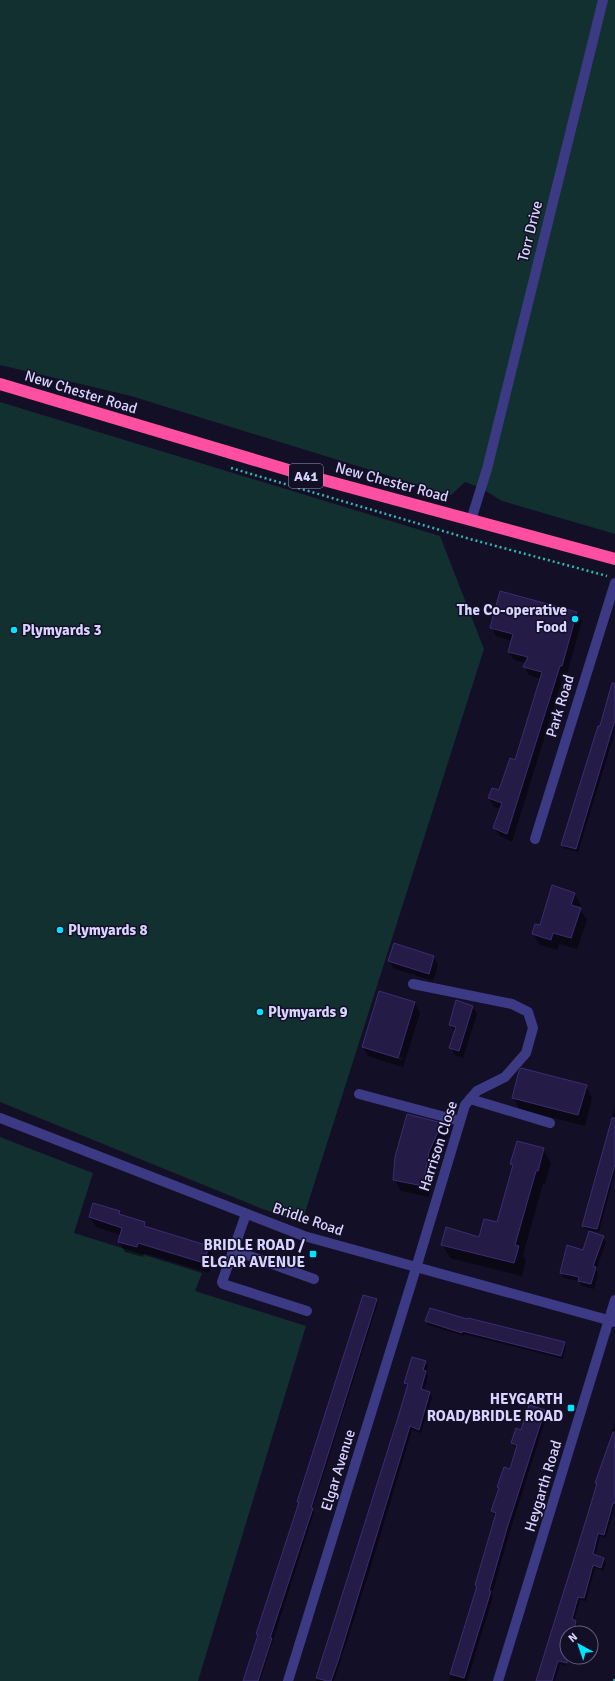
<svg xmlns="http://www.w3.org/2000/svg" width="615" height="1681" font-family="Signika,sans-serif">
<style>
.green{fill:#12302f}
.shadow{fill:#0007;fill-rule:evenodd}
.building{fill:#241b47;stroke:#3b2d73}
.lines{fill:none;stroke-linecap:round;stroke-linejoin:round}
.path{stroke:#2fb8b0;stroke-width:2.5;stroke-dasharray:2 3;stroke-linecap:butt}
.minor{stroke:#3d3a85;stroke-width:10}
.highway{stroke:#ff4fa3;stroke-width:12}
.poi-dot{fill:#00e5ff;stroke:#130f26;stroke-width:1.5}
.labels{text-anchor:middle;dominant-baseline:central;stroke-width:3;stroke-linejoin:round;paint-order:stroke}
.shield{fill:#130f26;stroke:#9e99be;stroke-width:1}
.shield-label{font-size:14px;font-weight:bold;fill:#d9d4ff}
.street-label{font-size:15px;fill:#d9d4ff;stroke:#130f26}
.poi-label{font-size:15px;font-weight:bold;fill:#d9d4ff;stroke:#130f26;text-anchor:end}
</style>
<rect width="100%" height="100%" fill="#130f26"/>
<g class="green">
<path d="M0,0H615V534L502,501L481,488L465,482L451,495L131,396L0,365Z"/>
<path d="M0,402L440,536L484,649L303,1219L289,1218L260,1208L0,1102Z"/>
<path d="M0,1137L93,1173L74,1233L202,1273L195,1291L306,1326L198,1681H0Z"/>
</g>
<g class="shadow">
<path d="M577,613L582,621L567,674H564L512,842L500,836L494,828L501,809L494,807L489,798L500,792L516,761L541,679L529,675L525,667L526,663L514,660L509,652L512,641L496,636L491,627Z"/>
<path d="M615,681V732L578,852L564,848L563,844Z"/>
<path d="M574,893L581,905L579,908L587,920L577,949L559,944L557,950L540,945L533,934Z"/>
<path d="M434,957L438,965L433,981L393,968L389,960Z"/>
<path d="M415,1003L420,1013L403,1067L368,1056L363,1047ZM369,1048L403,1058L402,1060L369,1050Z"/>
<path d="M473,1007L477,1014L463,1058L455,1055L451,1048L455,1032L450,1024Z"/>
<path d="M586,1086L592,1098L585,1126L519,1109L513,1097Z"/>
<path d="M615,1107V1172L599,1232L585,1229L583,1225Z"/>
<path d="M442,1124L448,1135L435,1164L429,1197L401,1191L394,1179Z"/>
<path d="M543,1149L551,1163L545,1184H543L523,1255L526,1260L522,1276L450,1258L442,1244L480,1238L498,1223L513,1167L511,1164Z"/>
<path d="M120,1212L122,1216L144,1222L147,1228L208,1247L214,1257L209,1273L144,1253L143,1257L125,1252L119,1242L121,1235L96,1227L90,1217Z"/>
<path d="M603,1236L606,1242L596,1270L598,1273L594,1289L582,1286L579,1281L564,1278L561,1272L583,1252Z"/>
<path d="M376,1300L378,1303L312,1510L314,1512L260,1681H243L300,1504L298,1502Z"/>
<path d="M468,1320L564,1343L566,1346L563,1359L464,1334V1336L428,1325L427,1321Z"/>
<path d="M426,1362L428,1366L426,1372L428,1376L424,1391L429,1393L432,1397L421,1433L412,1430L372,1563L334,1681H316L408,1387L405,1383Z"/>
<path d="M544,1410L547,1415L510,1531L492,1594L493,1597L467,1681H449L477,1587L476,1585L495,1516L492,1511L500,1490L498,1487L510,1470L517,1448L515,1447L512,1443L522,1431Z"/>
<path d="M615,1422V1506L606,1538L600,1536L595,1556L604,1559L606,1563L603,1571L595,1568L586,1601L580,1600L574,1621L578,1625L576,1633H567V1657H568L566,1666L560,1664L555,1681H537L598,1485L596,1483L607,1454L606,1452Z"/>
</g>
<g class="building">
<path d="M500,591L577,612L562,666H560L507,834L493,828L502,803L488,798L492,788L499,790L510,758L515,760L542,672L523,667L528,657L508,652L513,634L490,628Z"/>
<path d="M612,683H615V720L576,849L561,845L598,726H600Z"/>
<path d="M552,885L575,893L571,905L581,908L571,938L553,933L551,940L532,934L535,924L540,925Z"/>
<path d="M394,943L434,956L429,974L388,961Z"/>
<path d="M379,991L415,1002L398,1058L362,1047Z"/>
<path d="M456,1000L473,1006L459,1051L449,1048L456,1027L449,1025Z"/>
<path d="M521,1068L587,1085L578,1115L512,1098L519,1071Z"/>
<path d="M407,1114L442,1123L429,1152L423,1186L393,1180L395,1157Z"/>
<path d="M612,1118H615V1164L597,1229L582,1226Z"/>
<path d="M517,1141L544,1148L538,1171H536L515,1245L519,1246L514,1263L441,1245L446,1227L479,1237L484,1219L497,1222L513,1165L510,1164Z"/>
<path d="M93,1203L120,1211L119,1214L145,1222L144,1226L209,1246L204,1263L138,1243L137,1247L118,1242L122,1228L89,1217Z"/>
<path d="M589,1231L604,1236L593,1266L596,1267L591,1284L578,1281L579,1277L560,1273L567,1245L583,1250Z"/>
<path d="M363,1295L377,1299L311,1508H313L270,1638H272L258,1681H243L258,1635L256,1634L299,1502H297Z"/>
<path d="M430,1308L467,1319L468,1318L565,1342L561,1356L462,1331V1333L425,1321Z"/>
<path d="M412,1357L426,1361L423,1370L426,1371L421,1389L430,1392L419,1430L410,1426L339,1658L331,1681H327L316,1678L396,1424L408,1384L404,1383Z"/>
<path d="M529,1405L545,1410L508,1525L489,1591H491L464,1678L450,1674L477,1586L475,1585L496,1513L491,1511L499,1488L497,1487L504,1467L510,1469L517,1445L511,1443L516,1428L521,1430Z"/>
<path d="M613,1432H615V1503H613L604,1535L598,1533L593,1554L604,1558L601,1568L593,1565L584,1598L578,1597L572,1619L576,1621L573,1633H567V1663L558,1661L552,1681H536L590,1507L597,1483H595Z"/>
</g>
<g class="lines">
<g class="path">
<path d="M231,468L470,539L607,576"/>
<path d="M614,1681L615,1678"/>
</g>
<g class="minor">
<path d="M471,520L487,469L603,0"/>
<path d="M535,839L615,583"/>
<path d="M359,1094L460,1121"/>
<path d="M470,1099L550,1123"/>
<path d="M0,1118L304,1236L615,1322"/>
<path d="M246,1214L222,1282L223,1284L307,1311"/>
<path d="M233,1250L314,1279"/>
<path d="M288,1681L416,1268L465,1105L477,1091L505,1077L526,1053L533,1028L528,1012L512,1004L413,984"/>
<path d="M498,1681L615,1300"/>
</g>
<path class="highway" d="M0,384L305,475L615,559"/>
</g>
<g class="poi-dot">
<circle cx="575" cy="619" r="4"/>
<circle cx="14" cy="630" r="4"/>
<circle cx="60" cy="930" r="4"/>
<circle cx="260" cy="1012" r="4"/>
<rect x="309" y="1250" width="8" height="8" rx="2"/>
<rect x="567" y="1404" width="8" height="8" rx="2"/>
</g>
<g class="labels">
<rect class="shield" x="289" y="464" width="34" height="24" rx="3"/>
<g class="shield-label">
<text x="306" y="476">A41</text>
</g>
<g class="street-label">
<text transform="translate(530 231) rotate(-76)">Torr Drive</text>
<text transform="translate(81 392) rotate(17)">New Chester Road</text>
<text transform="translate(392 482) rotate(15)">New Chester Road</text>
<text transform="translate(560 706) rotate(-73)">Park Road</text>
<text transform="translate(438 1146) rotate(-72)">Harrison Close</text>
<text transform="translate(308 1219) rotate(19)">Bridle Road</text>
<text transform="translate(338 1470) rotate(-73)">Elgar Avenue</text>
<text transform="translate(543 1486) rotate(-73)">Heygarth Road</text>
</g>
<g class="poi-label">
<text x="567" y="610">The Co-operative<tspan x="567" dy="17">Food</tspan></text>
<text x="22" y="630" text-anchor="start">Plymyards 3</text>
<text x="68" y="930" text-anchor="start">Plymyards 8</text>
<text x="268" y="1012" text-anchor="start">Plymyards 9</text>
<text x="305" y="1245">BRIDLE ROAD /<tspan x="305" dy="17">ELGAR AVENUE</tspan></text>
<text x="563" y="1399">HEYGARTH<tspan x="563" dy="17">ROAD/BRIDLE ROAD</tspan></text>
</g>
</g>
<g transform="translate(579 1645) rotate(320)"><circle r="19" fill="#130f26" stroke="#625e7d"/>
<path d="M0-3L7 15L0 10L-7 15Z" fill="#00e5ff"/>
<text y="-6" font-size="11" font-weight="bold" text-anchor="middle" fill="#d9d4ff">N</text>
</g>
</svg>
